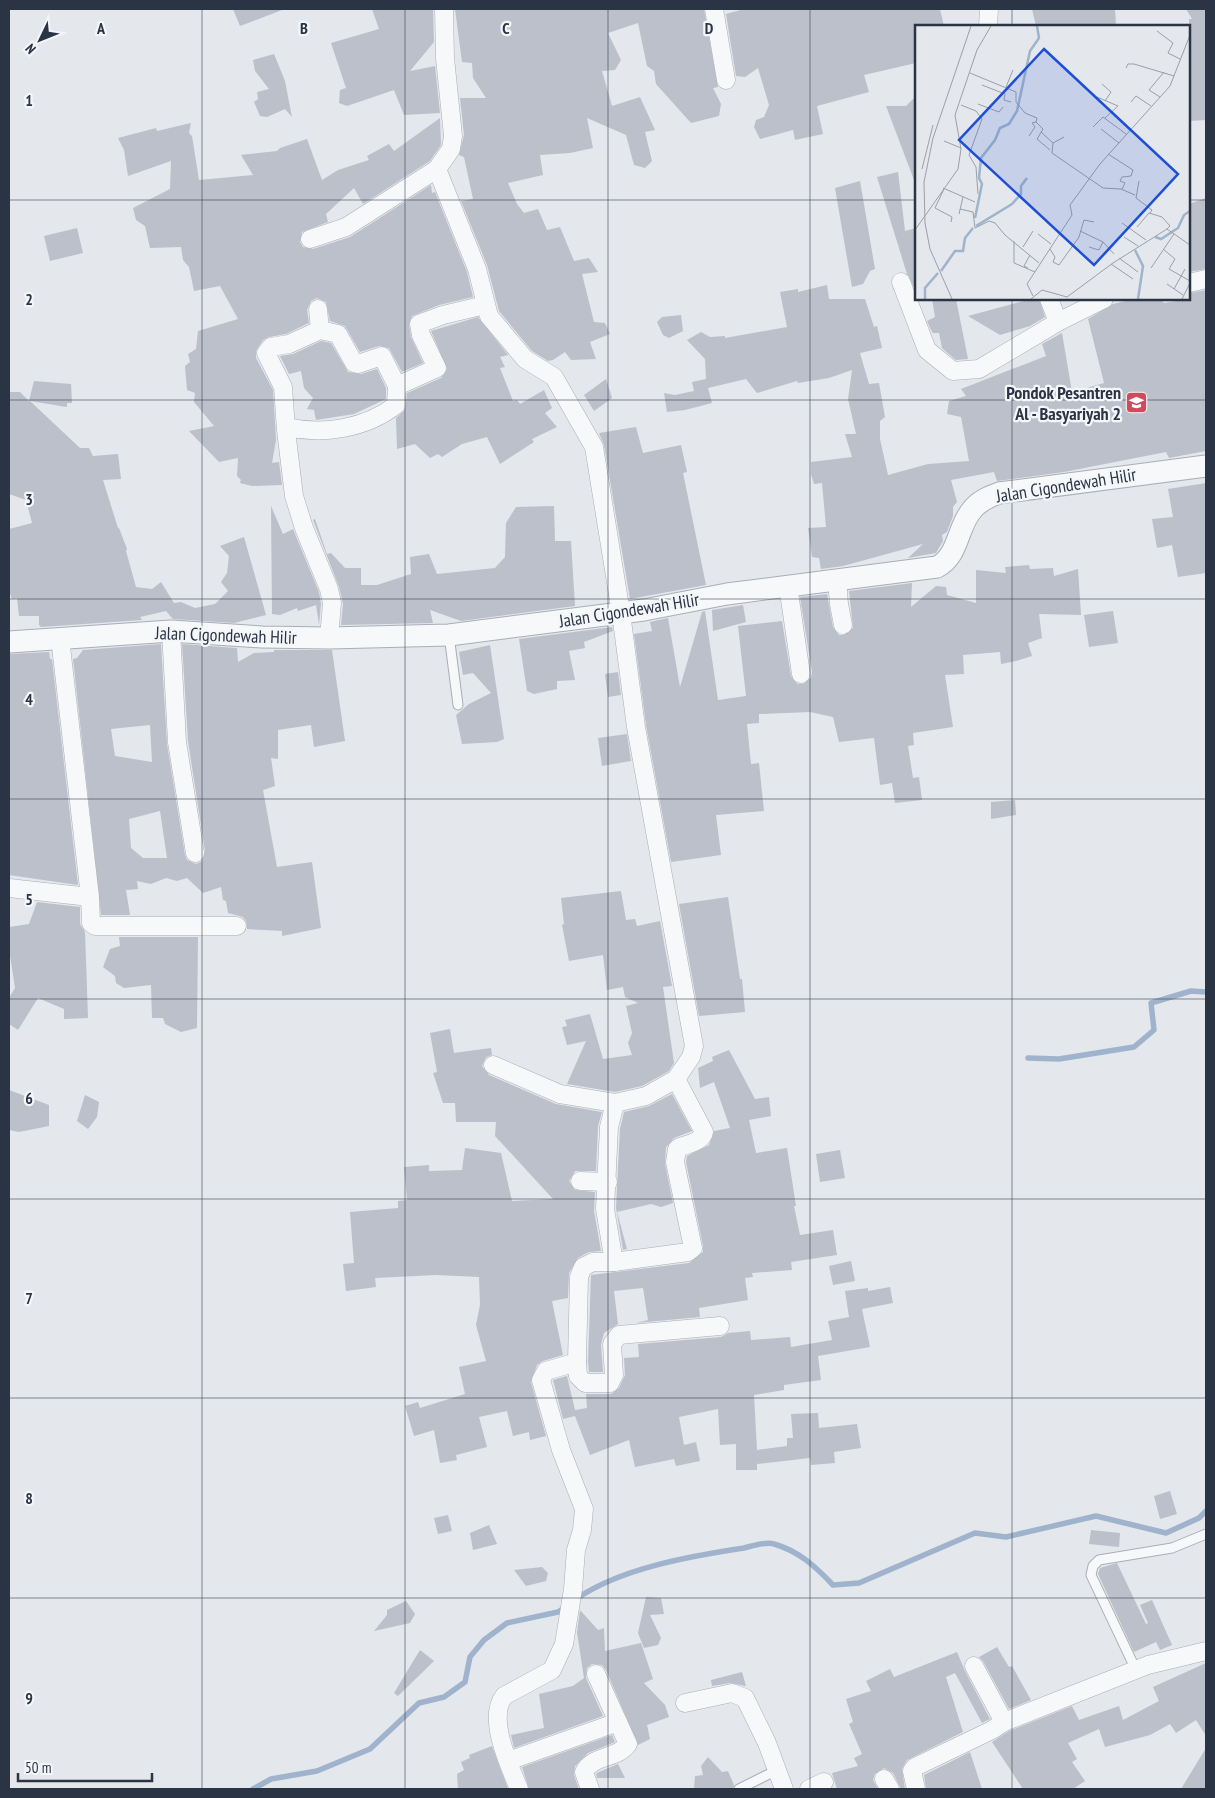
<svg xmlns="http://www.w3.org/2000/svg" width="1215" height="1798" font-family="'PT Sans Narrow',sans-serif">
<style>
.lines{fill:none;stroke-linecap:round;stroke-linejoin:round}
.stream{stroke:#9fb4cc;stroke-width:5.5}
.building{fill:#bbc0ca;fill-rule:evenodd}
.service-casing{stroke:#a9aeb7;stroke-width:11}
.minor-casing{stroke:#a9aeb7;stroke-width:19}
.tertiary-casing{stroke:#a9aeb7;stroke-width:23}
.service{stroke:#f7f8fa;stroke-width:9}
.minor{stroke:#f7f8fa;stroke-width:18}
.tertiary{stroke:#f7f8fa;stroke-width:21}
.grid{fill:none;stroke:#2b3445;stroke-width:1;stroke-opacity:0.55}
.labels{text-anchor:middle;dominant-baseline:central;stroke-width:4.5;stroke-linejoin:round;paint-order:stroke}
.poi-label{font-size:18px;font-weight:bold;fill:#2b3445;stroke:#f4f6f9;text-anchor:end}
.street-label{font-size:18px;fill:#2b3445;stroke:#f4f6f9}
.inset-river{fill:none;stroke:#9fb4cc;stroke-width:2.5}
.inset-road{fill:none;stroke:#9a9fa9;stroke-width:1}
.view{fill:#1d4ed8;fill-opacity:0.15;stroke:#1d4ed8;stroke-width:2.5}
.inset-edge{fill:none;stroke:#2b3445;stroke-width:2.5}
.grid-label{font-size:16px;text-anchor:middle;font-weight:bold;fill:#2b3445;stroke:#f4f6f9;stroke-width:4.5;stroke-linejoin:round;paint-order:stroke}
</style>
<rect width="100%" height="100%" fill="#e4e7ec"/>
<g class="lines">
<g class="stream">
<path d="M1028,1058L1059,1059L1134,1047L1154,1030L1151,1003L1191,991L1206,992"/>
<path d="M576,1599C621,1568 691,1556 744,1548C752,1546 766,1541 774,1544C799,1551 816,1567 833,1585L859,1583L975,1533L1006,1537L1096,1516L1166,1533L1199,1518L1206,1511"/>
<path d="M253,1789L271,1779L317,1771L370,1749L419,1703L444,1697L465,1682L470,1657L484,1640L507,1623L558,1612L567,1606"/>
</g>
</g>
<g class="building">
<path d="M233,9H281L282,10L240,26Z"/>
<path d="M372,9H433L434,42L410,71L435,66L440,113L404,115L394,90L347,106L339,103L340,90L346,88L331,43L379,29Z"/>
<path d="M455,9H704L718,87L713,88L721,104L719,116L691,123L656,84L654,71L647,66L638,23L608,33L621,60L615,70L602,71L612,106L640,97L655,130L645,132L652,161L645,168L634,165L626,135L587,118L593,148L570,153L540,155L543,175L508,183L517,204L524,213L538,209L547,230L560,227L574,261L589,258L598,272L582,274L594,322L605,323L610,334L590,342L596,359L571,360L565,352L553,360L548,361L532,351L499,311L487,265L461,201L473,199L464,157L459,155L464,135L460,98H486L473,78L472,63L462,62Z"/>
<path d="M744,9H940L944,26H916V63L864,75L869,92L817,106L823,134L795,140L793,130L760,139L754,127L756,120L764,117L769,105L758,68L745,77L736,76L726,14Z"/>
<path d="M1032,9H1115L1116,26H1036Z"/>
<path d="M1186,9H1206V120L1189,121V19H1192Z"/>
<path d="M274,54L285,81L292,117L285,109L267,117L260,116L254,102L258,99L257,92L269,89L255,71L253,60Z"/>
<path d="M916,96V180H914L886,106H906Z"/>
<path d="M440,118L441,145L430,161L363,204L354,188L326,214L328,222L302,232L300,242L303,247L313,249L350,237L431,185L432,193L435,192L467,272L473,297L439,305L412,316L409,325L411,337L423,363L402,372L389,348L379,346L360,352L345,326L330,321L326,302L317,298L311,301L307,310L309,323L286,334L269,337L263,340L256,351V358L273,390L276,440L272,463L279,462L282,485L252,486L240,483L241,480L237,476L238,458L219,462L189,431L214,426L194,402L195,393L187,390L185,366L190,362L188,354L196,349L198,331L238,319L220,286L194,291L189,267L183,260L181,247L150,248L145,226L136,220L133,208L170,189L171,161L128,176L124,150L118,138L156,128L157,131L191,123L189,133L192,136L199,180L253,175L241,155L277,151L280,148L307,139L322,180L338,170L369,160L367,156L389,144L394,151Z"/>
<path d="M898,172L905,231L916,228V291L907,274L877,177Z"/>
<path d="M860,181L875,269L870,271L863,284L852,287L835,188Z"/>
<path d="M1206,198V269L1189,272V204Z"/>
<path d="M77,228L83,253L50,261L44,236Z"/>
<path d="M827,285L829,299H865L874,327L877,326L882,348L860,353L869,384L879,383L885,417L880,421V439L888,475L928,464L969,461L961,417L947,414L949,401L966,396L961,389L1046,356L1042,344L1062,333L1072,392L1104,383L1088,319L1113,304L1134,299H1161L1164,303L1189,299V293L1206,290V451L1169,458L1166,452L1064,472L997,481L994,472L951,480L957,502L953,507V516L947,532L942,535L943,541L936,553L908,558L923,544L843,566L821,569L819,558L812,557L808,528L826,527L822,483L814,484L811,474V462L852,457L845,434H856L848,399L852,370L829,378L798,383L797,381L757,393L746,379L708,388L712,403L685,410L667,412L664,393L675,395L694,391L692,382L706,379L705,359L687,340L701,332L710,337L725,336V338L787,327L780,292L798,289V292Z"/>
<path d="M932,299H956L968,359L956,360L942,348L939,333H933L931,330L927,321L935,317Z"/>
<path d="M1031,299H1039L1045,317L1030,326L1000,335L968,316Z"/>
<path d="M681,315L683,331L669,338L663,335L657,322L662,317Z"/>
<path d="M478,317L508,355L500,357L505,367L500,368L513,401L517,400L520,404L544,390L552,408L545,413L557,427L532,439L534,442L500,464L487,437L462,444L442,457L438,454L430,458L415,444L397,449L396,418L405,410L407,393L441,378L447,369L431,331Z"/>
<path d="M321,341L331,343L348,372L361,374L377,369L386,388V399L354,414L316,420L314,410L307,409L313,398L304,388L301,371L289,374L280,356L293,354Z"/>
<path d="M606,379L612,398L594,411L584,395Z"/>
<path d="M34,381L71,384L72,403H67V407L30,401L80,448H89L93,456L118,454L121,479L103,480L118,528H119L127,549L126,551L136,587L152,589L161,582L174,603L181,602L195,608L215,604L228,591L221,582L227,573L229,556L220,546L244,537L266,615L234,623L173,619L166,611L140,617L142,620L41,627L39,625V616H19L17,598L12,599L9,591V529L32,523L26,500L9,494V392H20L29,401Z"/>
<path d="M636,427L643,453L681,445L687,472L683,473L706,585L630,599L604,445L599,433Z"/>
<path d="M1206,483V573L1178,577L1172,545L1157,548L1152,519L1173,517L1168,489Z"/>
<path d="M271,506L283,534L293,529L319,592L321,604L319,625L316,605L298,611L297,608L280,615L272,614Z"/>
<path d="M554,506L555,541H571L575,606L461,621L430,610L433,623L341,625L343,604L339,587L313,520L315,519L327,554L331,553L345,568H361V585H377L411,574L410,557L429,554L437,574L495,568L505,557L506,523L516,507Z"/>
<path d="M1029,565L1030,569L1053,568L1054,576L1078,569L1081,615L1039,614L1042,638L1028,643L1032,656L1016,661L1001,664L1000,652L963,655L964,674L945,675L953,727L913,733L914,745L908,746L913,778L919,777L922,800L895,803L892,783L880,785L874,738L839,742L833,717L810,712L759,714V723L747,724L751,764L759,763L764,811L716,815L721,855L671,862L646,725L634,634L652,631L650,622L668,618L680,687L702,612L705,611L718,700L746,696L738,626L782,621L791,676L797,684H803L811,678L812,672L800,597L827,594L833,627L839,635H844L853,628L849,591L912,583L911,607L936,586L946,587L947,595L976,603V570L1006,573L1005,567Z"/>
<path d="M743,605L746,622L713,631L712,610Z"/>
<path d="M1113,611L1118,643L1089,647L1084,615Z"/>
<path d="M612,627L613,631L584,642L585,648L569,651L575,680L557,681V689L534,694L527,691L519,639Z"/>
<path d="M161,644L167,744L185,855L187,860L196,864L202,861L205,851L188,741L182,644L237,648L238,662L254,653L274,652V650H332L345,741L314,747L311,725L278,730V759L271,758L275,786L263,790L277,867L312,862L321,928L282,936V931L247,929L246,921L243,917L228,913L226,901L223,900L221,887L203,893L187,878L177,881L166,878L151,884L137,881L138,889L126,890L130,915H101L73,659L77,658L83,650ZM150,725L152,762L115,756L111,729ZM160,811L167,858H143L131,848L129,819Z"/>
<path d="M490,645L504,739L497,742L462,744L456,715L469,704L491,693L473,673L463,675L459,652Z"/>
<path d="M49,652L50,659H52L78,885L9,875V654Z"/>
<path d="M618,672L621,695L608,697L605,674Z"/>
<path d="M627,734L631,761L602,766L598,738Z"/>
<path d="M1015,800L1016,815L991,819V802Z"/>
<path d="M621,891L626,920L635,919L637,926L660,921L672,986L663,987L674,1063L669,1071L642,1086L615,1092L567,1084L586,1041L567,1045L562,1027L567,1026L565,1020L590,1014L603,1059L632,1055L628,1043L632,1033L626,1006L638,1003L625,997L623,987L607,990L603,955L569,961L562,925L564,924L561,898Z"/>
<path d="M728,897L740,979H742L745,1012L699,1016L679,904Z"/>
<path d="M37,902L80,907V924L85,932L88,1018L64,1019V1009L38,998L18,1030L9,1024V998L15,988L9,949V927L29,924Z"/>
<path d="M119,937H198L197,1028L181,1032L165,1024L163,1018H152L151,985L124,988L116,983L115,976L103,967L110,949L120,946Z"/>
<path d="M450,1029L454,1053L491,1048L492,1055L486,1057L482,1066L489,1075L556,1104L602,1112L598,1126L596,1171H575L569,1181L575,1190L595,1192L594,1211L601,1251L589,1252L578,1258L569,1273L568,1298L552,1301L563,1355L543,1361L537,1365L531,1382L546,1436L530,1440L529,1432L513,1436L507,1411L479,1417L487,1447L456,1455L457,1460L440,1463L434,1430L414,1436L405,1406L418,1402L420,1408L465,1394L459,1367L486,1361L476,1325L480,1305L479,1277L436,1275L375,1278L376,1287L346,1291L343,1264L354,1263L350,1212L398,1208V1201L407,1200L404,1167L429,1165V1171L462,1170L465,1148L501,1153L512,1201L553,1199L495,1136L496,1122H456L455,1103H443L433,1073L437,1072L430,1033Z"/>
<path d="M729,1050L755,1099L769,1097L771,1116L749,1120L756,1153L787,1148L796,1206H794L800,1235L833,1230L837,1255L791,1262L792,1270L752,1273L753,1277L745,1278L748,1300L699,1308L700,1317L636,1323L648,1320L643,1288L614,1291L618,1324L604,1333L601,1345L603,1372H589L588,1362L591,1275L689,1263L703,1252V1246L686,1162L687,1156L709,1145L714,1131L730,1128L714,1082L700,1088L698,1068L713,1061L712,1057Z"/>
<path d="M9,1090L49,1105V1126L19,1132L9,1130Z"/>
<path d="M672,1094L692,1131L674,1138L666,1147L665,1164L673,1203L661,1207L651,1204L617,1212L627,1249L623,1250L616,1208L620,1129L624,1112L649,1106Z"/>
<path d="M85,1095L99,1102L97,1117L88,1129L77,1121Z"/>
<path d="M840,1150L845,1178L820,1182L816,1154Z"/>
<path d="M851,1261L855,1281L833,1285L829,1266Z"/>
<path d="M890,1287L893,1303L862,1309L870,1347L818,1356L821,1380L784,1385V1390L754,1395L757,1450L787,1446V1438H793L791,1414L818,1413L819,1428L857,1424L861,1448L834,1452L835,1463L811,1465L810,1458L757,1464V1470H736V1444L720,1445L718,1409L679,1417L684,1445L696,1442L700,1461L676,1466L674,1459L635,1467L629,1440L590,1455L575,1416L563,1419L553,1380L567,1376L575,1410L587,1408L586,1394H611L619,1388L625,1375L624,1358L639,1357L638,1344L721,1337L728,1333L750,1331L751,1340L790,1337L791,1347L832,1340L828,1321L849,1317L845,1291L868,1288V1291Z"/>
<path d="M1170,1491L1177,1514L1160,1519L1154,1496Z"/>
<path d="M448,1515L452,1531L438,1534L434,1518Z"/>
<path d="M489,1525L497,1544L473,1550L470,1533Z"/>
<path d="M1091,1530L1120,1533L1119,1547L1089,1544Z"/>
<path d="M1117,1563L1146,1624L1148,1623L1140,1605L1152,1600L1172,1645L1160,1650L1156,1642L1134,1652L1098,1574L1100,1568Z"/>
<path d="M542,1567L548,1573L546,1581L526,1586L514,1570Z"/>
<path d="M646,1597L661,1598L664,1614L650,1615L661,1638L658,1645L644,1648L638,1633Z"/>
<path d="M406,1601L415,1614L410,1623L374,1631L387,1615V1610Z"/>
<path d="M580,1610L598,1630L604,1628L605,1651L641,1643L653,1679L644,1683L665,1705L669,1717L647,1725L650,1739L638,1745L606,1670L602,1665L592,1664L587,1668L586,1678L603,1716L514,1748L511,1735L544,1728L539,1694L573,1686L584,1678L577,1632Z"/>
<path d="M997,1647L1009,1667L1012,1666L1031,1700L1009,1709L983,1661L979,1657Z"/>
<path d="M420,1650L434,1661L398,1696L394,1693Z"/>
<path d="M957,1652L965,1671L990,1719L982,1723L955,1673L946,1677L963,1732L907,1760L902,1769L905,1789H901L893,1773L884,1768L875,1774L873,1780L878,1789H837L832,1773L858,1766L854,1758L862,1754L849,1724L853,1722L846,1699L871,1691L866,1681L890,1669L894,1677Z"/>
<path d="M1206,1663V1736L1196,1720L1176,1733L1170,1724L1150,1735L1105,1747L1099,1729L1068,1743L1077,1759L1072,1762L1085,1781L1073,1789H1023L992,1742L1009,1731L1072,1706L1079,1720L1119,1706L1123,1720L1159,1701L1153,1687Z"/>
<path d="M742,1672L746,1686L730,1683L712,1686L711,1680Z"/>
<path d="M612,1735L615,1742L588,1753L575,1766L574,1775L579,1789H529L522,1767Z"/>
<path d="M492,1746L508,1789H458L457,1774L464,1770L461,1762L470,1758L469,1755Z"/>
<path d="M1206,1748V1789H1181Z"/>
<path d="M970,1752L982,1789H926L924,1775Z"/>
<path d="M708,1757L722,1772L728,1771L734,1785L733,1789H694L695,1776L703,1775L701,1766Z"/>
<path d="M618,1764L625,1778H597L596,1774L599,1772Z"/>
</g>
<g class="lines">
<defs>
<g id="service">
<path d="M449,635L458,705"/>
<path d="M1136,1670L1091,1575L1093,1566L1099,1560L1172,1548L1206,1534"/>
<path d="M739,1789L777,1770"/>
</g>
<g id="minor">
<path d="M714,9L726,80"/>
<path d="M988,26L989,9"/>
<path d="M437,169L477,269L489,316L525,359L554,377L594,447L621,613L636,727L694,1046L691,1057L676,1079L646,1096L615,1103L560,1094L493,1065"/>
<path d="M310,239L346,227L437,169L451,149L453,136L445,58L444,9"/>
<path d="M901,282L927,350L953,371L979,369L1058,322L1104,299"/>
<path d="M1189,283L1206,279"/>
<path d="M1049,299L1058,322"/>
<path d="M318,309L320,330"/>
<path d="M286,427C323,435 365,429 396,405L397,386"/>
<path d="M837,580L839,604L843,625"/>
<path d="M788,586L801,674"/>
<path d="M171,631L177,742L195,853"/>
<path d="M60,638L90,897L91,923L95,926H237"/>
<path d="M329,638L332,603L329,589L304,528L294,496L286,430L283,387L266,353L271,347L289,344L320,330L338,334L354,363L358,364L382,356L397,386L437,368L421,335L419,324L443,315L485,305"/>
<path d="M9,888L90,897"/>
<path d="M580,1181L608,1182"/>
<path d="M614,1262L605,1209L609,1127L615,1103"/>
<path d="M577,1362L578,1376L585,1383H610L614,1375L612,1344L619,1335L720,1326"/>
<path d="M974,1666L1004,1722"/>
<path d="M685,1703L732,1693L745,1698L767,1743L784,1789"/>
<path d="M508,1761L618,1722"/>
<path d="M884,1779L890,1789"/>
<path d="M519,1789C509,1765 487,1718 504,1696L552,1670L564,1644L573,1589L576,1550L582,1530L584,1509L561,1450L541,1380L546,1371L577,1362L579,1277L583,1267L593,1262H614L688,1252L693,1248L675,1162L677,1149L680,1147C688,1144 702,1142 704,1132L676,1079"/>
<path d="M590,1789L584,1772C592,1755 618,1759 628,1744L596,1674"/>
<path d="M809,1789L824,1782"/>
<path d="M916,1789L912,1771L915,1767L992,1730L1004,1722L1148,1665L1206,1651"/>
</g>
<path id="tertiary" d="M9,642L171,631L262,637L329,638L449,635L644,610L727,594L937,567C959,556 957,527 972,510C979,501 988,497 999,493L1206,466"/>
</defs>
<use href="#service" class="service-casing"/>
<use href="#minor" class="minor-casing"/>
<use href="#tertiary" class="tertiary-casing"/>
<use href="#service" class="service"/>
<use href="#minor" class="minor"/>
<use href="#tertiary" class="tertiary"/>
</g>
<path class="grid" d="M202,9V1789M405,9V1789M608,9V1789M810,9V1789M1012,9V26M9,200H916M1189,200H1206M1012,299V1789M9,400H1206M9,599H1206M9,799H1206M9,999H1206M9,1199H1206M9,1398H1206M9,1598H1206"/>
<defs>
<symbol id="school-square" viewBox="-11 -11 22 22"><rect x="-9" y="-9" width="18" height="18" rx="4" fill="#d1495b" stroke="#f4f6f9"/><path d="M0-5L7-2L0 1L-7-2ZM-4 1L0 2.5L4 1V4Q0 6-4 4Z" fill="#fff"/></symbol>
</defs>
<g fill-rule="evenodd">
<use href="#school-square" x="1124" y="390" width="25" height="25"/>
</g>
<g class="labels">
<g class="poi-label">
<text x="1121" y="392">Pondok Pesantren<tspan x="1121" dy="21">Al - Basyariyah 2</tspan></text>
</g>
<g class="street-label">
<text transform="translate(1066 485) rotate(-9)">Jalan Cigondewah Hilir</text>
<text transform="translate(629 610) rotate(-9)">Jalan Cigondewah Hilir</text>
<text transform="translate(226 635) rotate(2)">Jalan Cigondewah Hilir</text>
</g>
</g>
<g transform="translate(915 25)">
<rect width="275" height="275" fill="#e4e7ec"/>
<path class="inset-river" d="M60,193L67,159L64,153L66,133L80,115L85,103L94,99L102,86L115,26L124,13L122,1M61,201L97,179L106,169V161L112,153M240,212L246,214L263,203L269,190L275,186M220,225L228,241L223,274M26,246L40,226H48L50,213L58,203M10,274V263L23,248"/>
<path class="inset-road" d="M242,6L258,18L253,28L265,34M211,43L213,39H219L259,51M55,48L101,67V77L110,88L122,93L121,97L128,104L122,114L135,125M187,59L196,67L190,76M67,60L90,69L89,75L96,77M91,62L98,45M182,72L203,81L190,93M245,72L234,65L249,47M216,77L221,71L236,81M63,79L84,87L88,82M46,80L61,86L67,94L54,130L61,142L63,169M178,102L188,92L211,109M186,104L204,118M126,107L138,118M114,111L120,102L117,98L121,97M149,112L138,118L137,128L188,163L206,164L220,170M29,116L46,123M193,129L218,145L216,151L207,152L205,156L210,158L207,164M7,144L18,100M224,156L221,173L237,185L235,188M28,163L60,177M29,164L20,183L37,192L36,197M45,184L58,187L60,203L74,196L80,198L90,210L124,238M44,189L48,172M207,198L231,215M222,202L234,188L247,192L255,201L252,204M0,205L43,144L46,124L40,90L62,25L76,1M165,206L188,217L199,229M123,209L136,219M209,212L223,221M99,216V238L120,247M108,222L118,206M174,222L184,225L188,217M135,224L140,232L138,237L144,240L164,212L169,195L179,197M248,224L260,234L254,244L275,256M204,233L223,247M196,239L218,254M113,243L109,241L115,230M236,243L259,209M252,259L268,270M259,264L270,244M118,271L112,259L157,190L155,180L185,139L255,61L275,10M37,274L15,224L10,198L9,157L18,113L56,1M116,274L127,265L152,272L198,238L252,204L275,220M267,274L275,258"/>
<path class="view" d="M129,24L263,149L179,240L44,115Z"/>
<rect width="275" height="275" class="inset-edge"/>
</g>
<g class="grid-label">
<text x="101" y="34">A</text>
<text x="304" y="34">B</text>
<text x="506" y="34">C</text>
<text x="709" y="34">D</text>
<text x="29" y="106">1</text>
<text x="29" y="305">2</text>
<text x="29" y="505">3</text>
<text x="29" y="705">4</text>
<text x="29" y="905">5</text>
<text x="29" y="1104">6</text>
<text x="29" y="1304">7</text>
<text x="29" y="1504">8</text>
<text x="29" y="1704">9</text>
</g>
<rect width="1215" height="1798" fill="none" stroke="#2b3445" stroke-width="20"/>
<g transform="translate(40 40) rotate(227)" stroke="#f4f6f9" stroke-width="4" paint-order="stroke">
<path d="M0-4L9 19L0 12L-9 19Z" fill="#2b3445"/>
<text y="-8" font-size="14" font-weight="bold" text-anchor="middle" fill="#2b3445">N</text>
</g>
<path d="M18 1773v8h134v-8" fill="none" stroke="#2b3445" stroke-width="2.5"/>
<text x="25" y="1773" font-size="15" fill="#2b3445" stroke="#f4f6f9" stroke-width="4" paint-order="stroke">50 m</text>
</svg>
